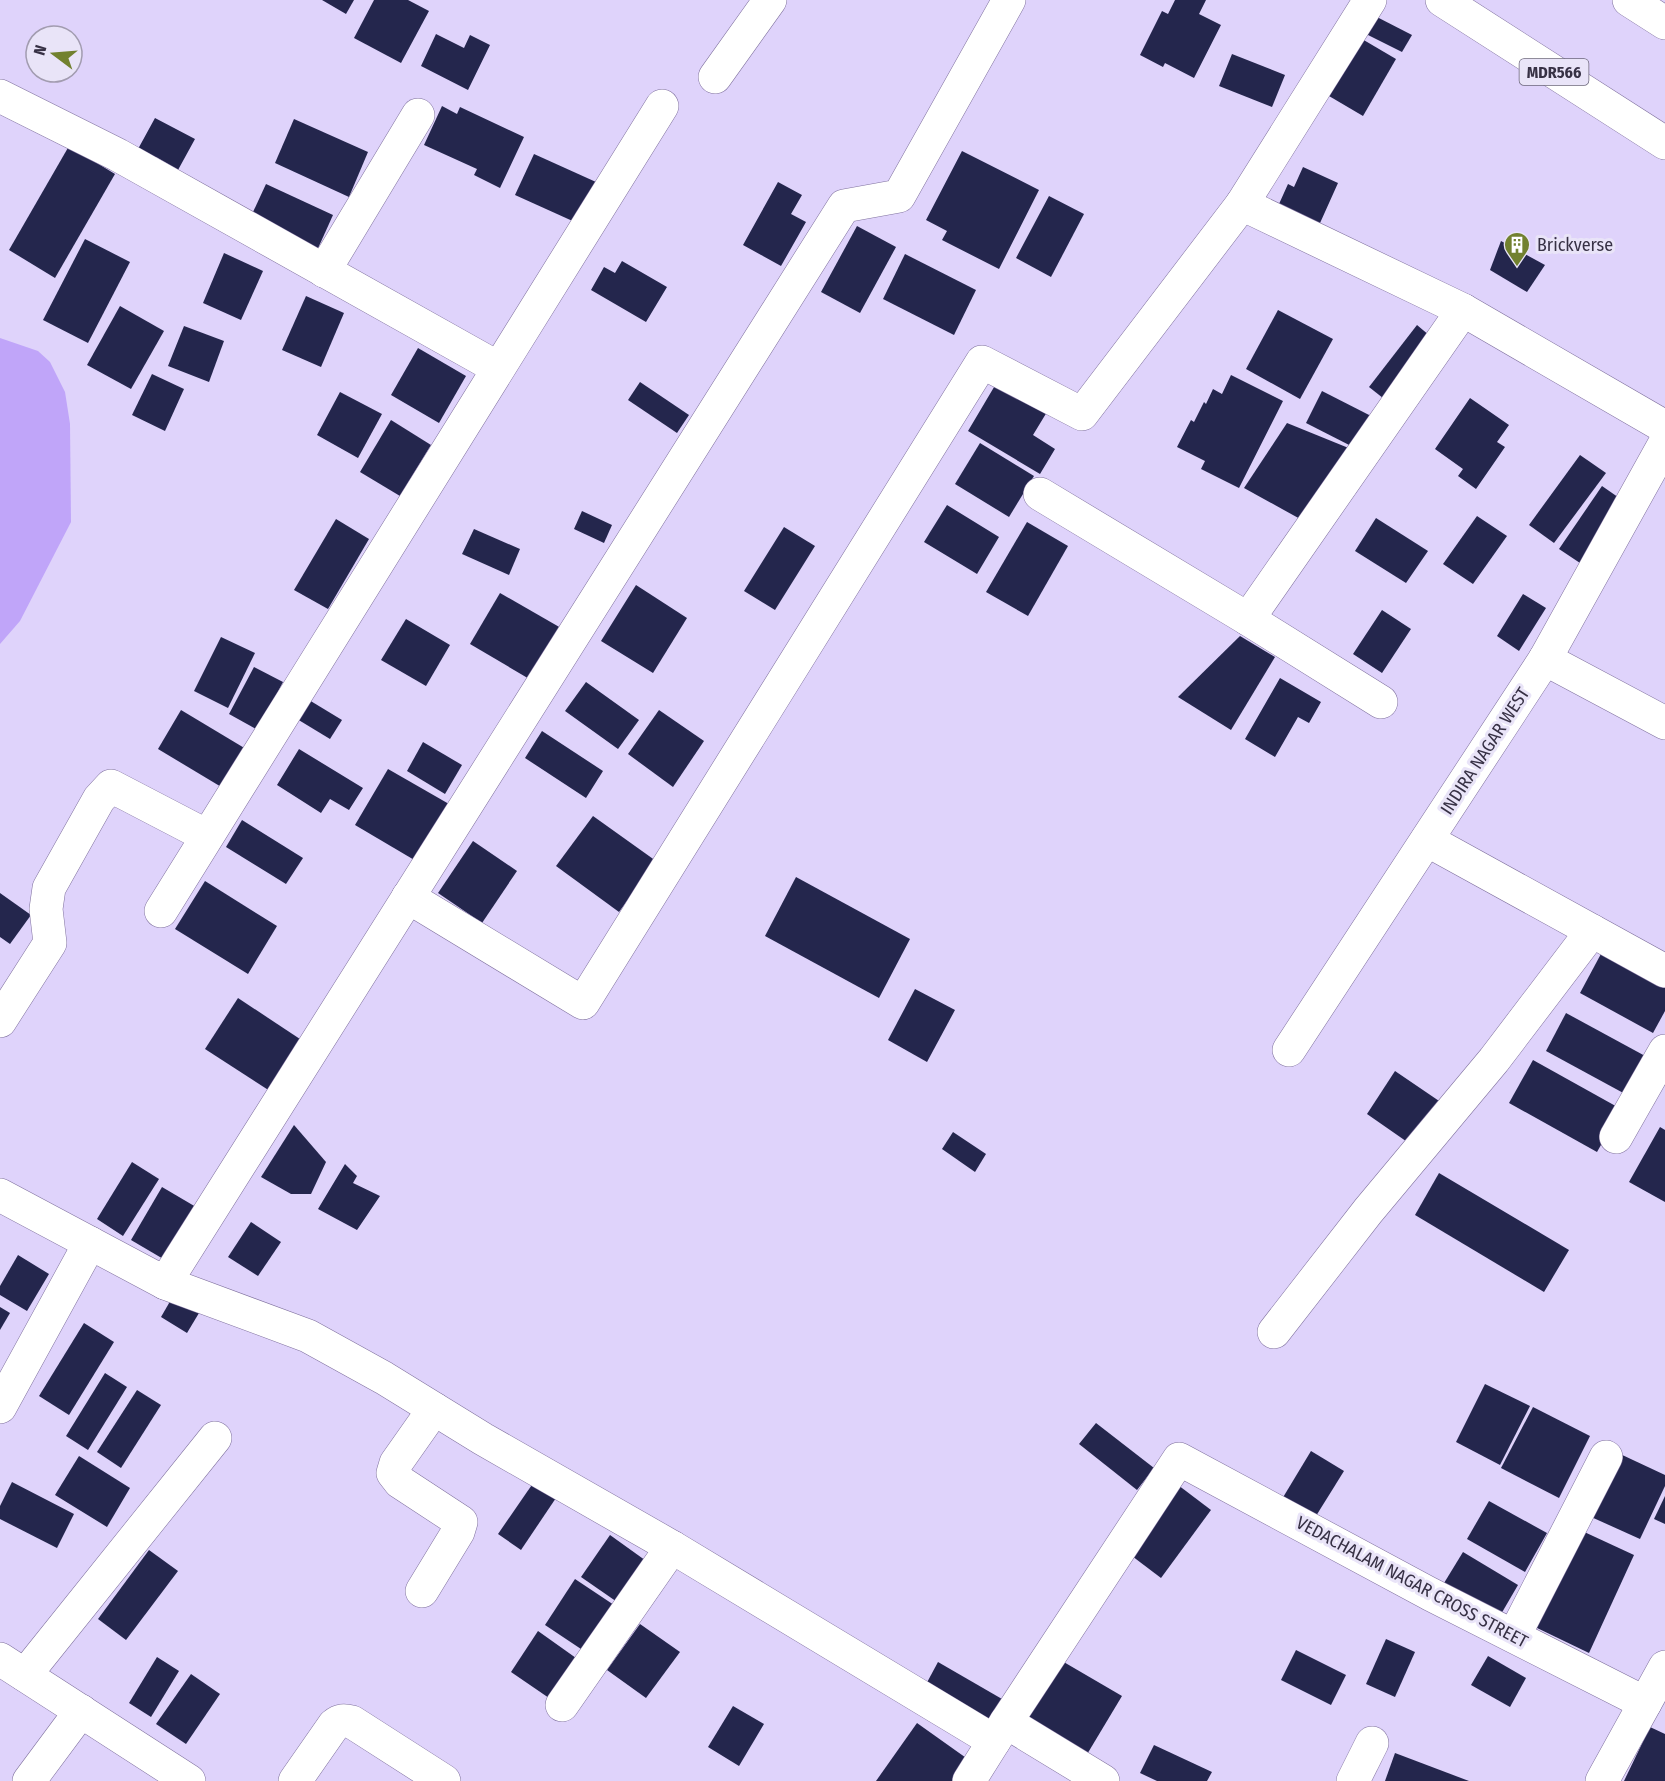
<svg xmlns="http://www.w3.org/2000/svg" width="1665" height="1781" font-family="'Fira Sans Condensed',sans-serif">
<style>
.water{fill:#c0a5f9}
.building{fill:#24264d}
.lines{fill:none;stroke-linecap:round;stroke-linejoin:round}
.minor-casing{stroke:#80729f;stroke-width:34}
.major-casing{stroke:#80729f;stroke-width:34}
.minor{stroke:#fff;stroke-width:33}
.major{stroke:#fff;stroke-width:33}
.labels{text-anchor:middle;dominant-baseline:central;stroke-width:6;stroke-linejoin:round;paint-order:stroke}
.shield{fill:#e9e4f8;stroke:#6c677b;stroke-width:1.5}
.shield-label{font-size:16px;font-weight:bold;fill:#373145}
.poi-label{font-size:18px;fill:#373145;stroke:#e9e4f8;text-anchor:start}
.street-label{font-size:18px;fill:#373145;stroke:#e9e4f8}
</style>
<rect width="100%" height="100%" fill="#dfd3fb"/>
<path class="water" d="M0,338L38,351L50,362L65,392L70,424L71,522L20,621L0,644Z"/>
<g class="building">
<path d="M322,0H354L346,14Z"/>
<path d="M374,0H408L429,11L401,63L354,38Z"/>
<path d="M1175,0H1206L1199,14L1221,25L1194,78L1165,63L1163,67L1140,55L1162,11L1168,14Z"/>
<path d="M1373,15L1412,35L1402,52L1364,33Z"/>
<path d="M436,34L464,48L470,35L490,45L468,90L421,66Z"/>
<path d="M1362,39L1396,59L1363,116L1329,96Z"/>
<path d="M1232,54L1285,75L1272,107L1219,86Z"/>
<path d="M442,106L457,114L460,107L524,137L500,188L474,175L477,169L424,145Z"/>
<path d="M155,118L195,139L178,170L156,157L132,160Z"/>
<path d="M294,119L368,152L349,197L275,163Z"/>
<path d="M69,146L115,174L55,278L9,250Z"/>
<path d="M962,151L1039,190L999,269L942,240L947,231L926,220Z"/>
<path d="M534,154L596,182L577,223L515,195Z"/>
<path d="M1303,167L1338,183L1316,232L1279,204L1288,184L1294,187Z"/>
<path d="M778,182L802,195L791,214L806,222L781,266L743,245Z"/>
<path d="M266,184L333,215L315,255L247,225Z"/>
<path d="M1049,196L1084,214L1051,277L1016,258Z"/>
<path d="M857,226L896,247L860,313L821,292Z"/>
<path d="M85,239L130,262L88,343L43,320Z"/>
<path d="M1501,241L1545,265L1527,292L1490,270Z"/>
<path d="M224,253L263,271L241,320L203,303Z"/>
<path d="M905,254L976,290L954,335L883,299Z"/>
<path d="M622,261L667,287L646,322L591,290L604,267L615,273Z"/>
<path d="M306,296L344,313L321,367L282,350Z"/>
<path d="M120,306L164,331L131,389L87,365Z"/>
<path d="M1278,310L1333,339L1300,399L1246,369Z"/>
<path d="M1417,325L1436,341L1388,402L1369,387Z"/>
<path d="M184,326L224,341L209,382L168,366Z"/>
<path d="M418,348L466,376L439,423L391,395Z"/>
<path d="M152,374L184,389L165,431L132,415Z"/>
<path d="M1231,375L1283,401L1239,488L1201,469L1205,461L1177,447L1191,420L1194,422L1204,402L1206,404L1213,389L1222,394Z"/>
<path d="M1000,377L1050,407L1033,435L1055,449L1040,474L968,431Z"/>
<path d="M640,382L689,415L677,433L628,400Z"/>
<path d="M1322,391L1373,417L1357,449L1306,423Z"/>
<path d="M340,392L382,414L358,458L317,435Z"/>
<path d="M1470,398L1509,425L1497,442L1505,447L1476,489L1458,476L1463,469L1435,449Z"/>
<path d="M391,420L431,445L400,496L360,472Z"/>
<path d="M1287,423L1351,449L1302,520L1244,488Z"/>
<path d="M980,443L1034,476L1009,517L955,484Z"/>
<path d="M1580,455L1606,473L1554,543L1529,525Z"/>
<path d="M1602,486L1625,502L1583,565L1559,549Z"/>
<path d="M947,505L999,537L977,574L924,542Z"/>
<path d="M582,511L612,525L604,543L574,529Z"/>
<path d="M1477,516L1507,536L1473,584L1443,564Z"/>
<path d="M1376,518L1428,551L1406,583L1355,551Z"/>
<path d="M336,519L369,539L328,609L294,590Z"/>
<path d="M1027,522L1068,546L1028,616L986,592Z"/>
<path d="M784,527L815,546L775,610L744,591Z"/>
<path d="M474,529L520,549L509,575L462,554Z"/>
<path d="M636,585L687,618L653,673L601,641Z"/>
<path d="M500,593L561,628L531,680L470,644Z"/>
<path d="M1523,594L1546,608L1519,651L1497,636Z"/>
<path d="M1382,610L1411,629L1382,673L1353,654Z"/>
<path d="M406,619L450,645L426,686L381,660Z"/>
<path d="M1240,636L1275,657L1231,730L1178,697Z"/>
<path d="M221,637L255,653L228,708L194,691Z"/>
<path d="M254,667L283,682L258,730L229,714Z"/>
<path d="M1280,678L1321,702L1309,723L1298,717L1275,757L1245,739Z"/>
<path d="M586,682L639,720L618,749L565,711Z"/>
<path d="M309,700L342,720L330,739L297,719Z"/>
<path d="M181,710L246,749L223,788L158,749Z"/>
<path d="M659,710L704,741L673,787L628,754Z"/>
<path d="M542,731L603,771L586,798L525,758Z"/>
<path d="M423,742L462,765L445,794L407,771Z"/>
<path d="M299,749L363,788L349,810L330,799L321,813L277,785Z"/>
<path d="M388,769L449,804L416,861L355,825Z"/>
<path d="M593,816L656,861L619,912L556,866Z"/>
<path d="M242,820L303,858L286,884L226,847Z"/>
<path d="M473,841L517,871L482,923L438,893Z"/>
<path d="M796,877L910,939L879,998L765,936Z"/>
<path d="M205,881L277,926L248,974L175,929Z"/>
<path d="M0,893L31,915L10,944L0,937Z"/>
<path d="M1602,952L1665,987V1011L1653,1033L1580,993Z"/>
<path d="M915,989L955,1010L927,1062L888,1040Z"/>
<path d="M238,998L306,1043L273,1093L205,1049Z"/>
<path d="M1566,1013L1647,1057L1627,1095L1546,1051Z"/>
<path d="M1533,1060L1621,1109L1597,1152L1509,1103Z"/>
<path d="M1395,1071L1442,1103L1413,1146L1367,1114Z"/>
<path d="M294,1125L326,1162L311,1194H291L261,1177Z"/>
<path d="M1660,1127L1665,1130V1202L1629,1182Z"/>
<path d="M953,1132L986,1154L975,1172L942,1149Z"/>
<path d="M132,1162L159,1179L123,1236L97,1219Z"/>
<path d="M345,1164L357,1176L353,1183L380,1196L357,1230L318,1209Z"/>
<path d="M1439,1173L1569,1250L1544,1292L1415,1215Z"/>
<path d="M162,1187L196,1207L165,1260L131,1240Z"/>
<path d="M251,1222L281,1242L258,1276L228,1257Z"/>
<path d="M18,1255L49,1274L27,1311L0,1295V1286Z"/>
<path d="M176,1291L202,1308L187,1333L161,1317Z"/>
<path d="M0,1307L10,1313L0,1330Z"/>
<path d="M84,1323L114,1342L69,1415L39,1396Z"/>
<path d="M105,1373L127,1387L88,1450L66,1436Z"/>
<path d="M1485,1384L1530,1406L1500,1465L1456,1442Z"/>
<path d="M137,1390L161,1405L121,1468L97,1452Z"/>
<path d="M1533,1407L1590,1436L1559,1498L1501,1468Z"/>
<path d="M1096,1423L1154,1468L1137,1490L1079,1444Z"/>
<path d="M1311,1451L1344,1471L1311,1524L1279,1504Z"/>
<path d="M1618,1453L1665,1475V1486L1640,1539L1589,1516Z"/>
<path d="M79,1456L130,1488L107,1527L55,1495Z"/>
<path d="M538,1476L560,1492L521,1550L498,1534Z"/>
<path d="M12,1482L74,1514L57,1548L0,1519V1506Z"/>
<path d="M1178,1485L1211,1510L1161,1578L1128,1553Z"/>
<path d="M1665,1496V1524L1654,1519Z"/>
<path d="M1489,1501L1547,1533L1525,1572L1467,1539Z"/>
<path d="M1580,1530L1634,1555L1589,1653L1535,1627Z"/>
<path d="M610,1535L649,1563L620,1604L581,1577Z"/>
<path d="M149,1550L178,1571L126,1640L98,1619Z"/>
<path d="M1463,1552L1518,1585L1497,1621L1441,1588Z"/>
<path d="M575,1579L614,1605L584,1651L545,1625Z"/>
<path d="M640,1624L680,1652L646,1698L607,1670Z"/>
<path d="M538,1631L576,1658L549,1698L511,1672Z"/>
<path d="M1386,1639L1415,1652L1395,1697L1366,1684Z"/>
<path d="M1296,1650L1346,1675L1331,1705L1281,1680Z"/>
<path d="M1488,1656L1526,1678L1510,1707L1471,1685Z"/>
<path d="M157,1657L179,1671L151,1717L129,1703Z"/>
<path d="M1062,1661L1122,1696L1083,1761L1023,1725Z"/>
<path d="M938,1662L1002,1699L988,1724L924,1688Z"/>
<path d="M191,1674L220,1694L186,1744L156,1724Z"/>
<path d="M733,1706L764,1724L739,1766L708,1747Z"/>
<path d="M917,1723L969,1760L954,1781H876Z"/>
<path d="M1650,1727L1665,1734V1781H1624Z"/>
<path d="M1154,1745L1212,1772L1207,1781H1157L1140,1773Z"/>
<path d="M1395,1753L1469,1781H1385Z"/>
</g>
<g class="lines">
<defs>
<g id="minor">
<path d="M715,77L770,0"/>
<path d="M0,96L118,155L498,368"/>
<path d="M1242,204L1463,310L1665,427"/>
<path d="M324,271L418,115"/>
<path d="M1040,494L1248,619L1381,702"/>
<path d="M1248,619L1463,310"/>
<path d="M1545,659L1665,723"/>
<path d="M1427,840L1665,971"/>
<path d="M408,897L583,1003L982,362L1082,414L1242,204L1370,0"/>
<path d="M161,911L662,106"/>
<path d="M0,1021L50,943L46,909L49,888L99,799L111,786L207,836"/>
<path d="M1289,1050L1545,659L1665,443"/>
<path d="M1616,1137L1665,1051"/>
<path d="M0,1195L165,1283L844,206L899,196L1009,0"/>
<path d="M165,1283L308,1336L384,1378L483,1439L672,1547L994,1741"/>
<path d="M1274,1332L1368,1211L1494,1060L1592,931"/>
<path d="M0,1407L90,1243"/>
<path d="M422,1591L458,1532L461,1522L400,1482L393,1473L396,1463L434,1409"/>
<path d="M1514,1636L1606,1457"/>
<path d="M0,1659L189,1781"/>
<path d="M25,1675L215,1438"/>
<path d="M562,1705L672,1547"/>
<path d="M1006,1722L1103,1781"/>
<path d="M29,1781L81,1711"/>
<path d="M295,1781L334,1725C340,1720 344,1720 352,1722L444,1781"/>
<path d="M969,1781L1006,1722L1179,1459L1430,1594L1645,1703"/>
<path d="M1353,1781L1372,1743"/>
<path d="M1602,1781L1665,1667"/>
</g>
<g id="major">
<path d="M1442,0L1665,143"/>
<path d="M1629,0L1665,23"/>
</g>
</defs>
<use href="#minor" class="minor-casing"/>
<use href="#major" class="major-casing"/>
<use href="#minor" class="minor"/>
<use href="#major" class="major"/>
</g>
<defs>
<symbol id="building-pin" viewBox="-11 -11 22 30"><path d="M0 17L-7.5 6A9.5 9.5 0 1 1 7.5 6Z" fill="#72812f" stroke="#e9e4f8"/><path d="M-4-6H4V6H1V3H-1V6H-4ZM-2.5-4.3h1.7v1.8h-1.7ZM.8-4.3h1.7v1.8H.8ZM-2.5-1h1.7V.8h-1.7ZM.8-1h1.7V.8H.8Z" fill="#fff"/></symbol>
</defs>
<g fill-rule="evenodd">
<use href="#building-pin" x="1502" y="230" width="30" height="40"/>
</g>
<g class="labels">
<rect class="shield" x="1519.5" y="59" width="69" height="26" rx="4.5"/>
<g class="shield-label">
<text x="1554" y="72">MDR566</text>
</g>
<g class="poi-label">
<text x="1537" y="245">Brickverse</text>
</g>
<g class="street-label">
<text transform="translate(1485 751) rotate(-57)">INDIRA NAGAR WEST</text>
<text transform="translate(1412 1582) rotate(28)">VEDACHALAM NAGAR CROSS STREET</text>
</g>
</g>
<g transform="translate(54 54) rotate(286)"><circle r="28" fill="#e9e4f8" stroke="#a29cb0" stroke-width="1.5"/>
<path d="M0-4.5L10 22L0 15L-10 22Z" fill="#72812f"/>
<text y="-9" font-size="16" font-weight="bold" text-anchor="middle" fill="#373145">N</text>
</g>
</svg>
